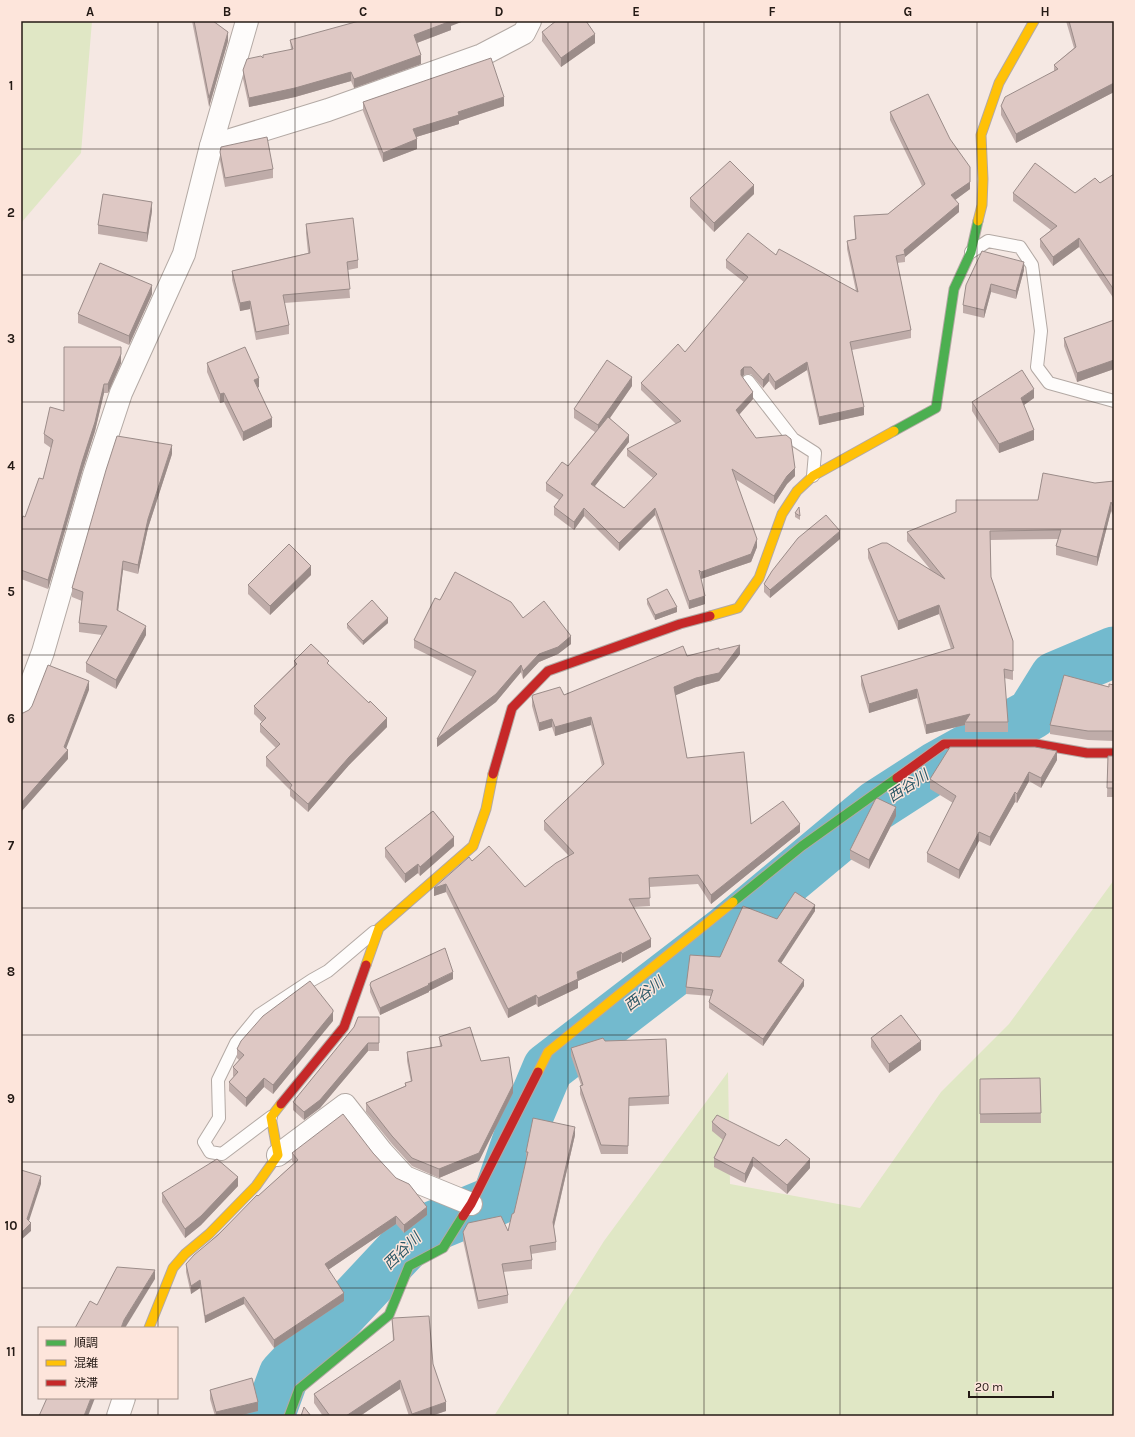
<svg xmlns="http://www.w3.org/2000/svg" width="1135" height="1437" font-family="Karla,'Noto Sans JP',sans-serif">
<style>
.green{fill:#e0e7c5}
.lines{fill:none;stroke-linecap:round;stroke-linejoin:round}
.river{stroke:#73bace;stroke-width:51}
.lane-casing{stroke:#b3a9a4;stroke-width:14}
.street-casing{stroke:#b3a9a4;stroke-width:24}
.fast-casing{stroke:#b3a9a4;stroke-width:11}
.slow-casing{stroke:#b3a9a4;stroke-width:11}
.jam-casing{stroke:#b3a9a4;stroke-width:11}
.lane{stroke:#fefcfb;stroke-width:12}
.street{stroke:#fefcfb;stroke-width:22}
.fast{stroke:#4caf50;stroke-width:9}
.slow{stroke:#ffc107;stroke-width:9}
.jam{stroke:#c62828;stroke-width:9}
.wall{fill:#bfaca9}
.shaded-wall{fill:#9b8c89}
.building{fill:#dec8c4;stroke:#9b8c89}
.grid{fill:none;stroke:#241a15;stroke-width:1;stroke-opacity:0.55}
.labels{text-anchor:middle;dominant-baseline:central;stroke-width:3;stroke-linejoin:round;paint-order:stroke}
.water-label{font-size:15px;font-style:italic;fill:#2b5866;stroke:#fde5db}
.neatline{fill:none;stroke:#241a15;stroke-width:1.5}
.grid-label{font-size:13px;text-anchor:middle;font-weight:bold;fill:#241a15}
</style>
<rect width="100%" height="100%" fill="#f5e8e3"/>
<g class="green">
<path d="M21,21H92L81,153L21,223Z"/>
<path d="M1114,880V1416H494L604,1241L728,1072L730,1184L860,1208L941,1092L1009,1024Z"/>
</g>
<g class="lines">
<path class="river" d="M269,1416L284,1375L417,1233L497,1200L519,1137L548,1068L725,932L876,806L938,766L1032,714L1055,677L1114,652"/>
<defs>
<g id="lane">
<path d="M971,252L988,241L1020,247L1032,265L1041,331L1037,367L1049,383L1114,401"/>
<path d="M748,381L793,439L815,453L813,476"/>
<path d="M271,1117L222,1154L210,1152L204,1142L219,1118L218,1080L236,1043L259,1015L312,980L328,971L374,932"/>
</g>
<g id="street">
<path d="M211,146L328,110L482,55L524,33L530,21"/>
<path d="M21,710L43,652L94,475L121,393L184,254L211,146L247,21"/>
<path d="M278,1155L345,1105L382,1152L405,1177L471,1204"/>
<path d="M118,1416L124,1398"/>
</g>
<g id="fast">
<path d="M894,431L936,408L954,289L971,252L978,221"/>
<path d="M733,902L802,846L897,778"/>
<path d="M289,1416L299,1389L389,1315L409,1266L443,1248L463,1216"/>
</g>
<g id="slow">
<path d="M978,221L982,205L983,179L981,135L999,83L1034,21"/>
<path d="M710,616L738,608L759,578L782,514L797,491L813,476L894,431"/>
<path d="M366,965L379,928L473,846L486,809L493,774"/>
<path d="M538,1072L548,1052L733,902"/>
<path d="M149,1328L173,1268L185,1254L209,1234L256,1186L278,1155L271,1117L281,1104"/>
</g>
<g id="jam">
<path d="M493,774L512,708L548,671L680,624L710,616"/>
<path d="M897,778L944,744H1036L1087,753H1114"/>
<path d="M281,1104L344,1027L366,965"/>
<path d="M463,1216L471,1204L538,1072"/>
</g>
</defs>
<use href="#lane" class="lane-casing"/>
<use href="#street" class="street-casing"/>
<use href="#fast" class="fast-casing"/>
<use href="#slow" class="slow-casing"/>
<use href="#jam" class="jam-casing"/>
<use href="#lane" class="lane"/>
<use href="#street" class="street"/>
<use href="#fast" class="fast"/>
<use href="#slow" class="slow"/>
<use href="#jam" class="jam"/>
</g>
<g class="wall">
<path d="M192,21H213L228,41L209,107Z"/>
<path d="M1066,21H1114V92L1016,143L1001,115V106L1054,71V65L1074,48Z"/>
<path d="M451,26V30L417,43L421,64L354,88L351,81L295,97L249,107L243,79V70L263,58L291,50L290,40Z"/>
<path d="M542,32L595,43L561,67L542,41Z"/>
<path d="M363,102L504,106L459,121V124L416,137L417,149L383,162L363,111Z"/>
<path d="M890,112L970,189L955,200L959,212L905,257V262L897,263L911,330V338L852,350L864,415L819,425L807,370L775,390L769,381L763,388L751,374L744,375L742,377L753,399L739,415L756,438L795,476L787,484L774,504L735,479L757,547L751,562L701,579L705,604L689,609L655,515L619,551L584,516L574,530L554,515V507L559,500L546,491V483L568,466L595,432L574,418V409L632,386L610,418L629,442L595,486L624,508L653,478L627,456V449L676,424L641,390V383L685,352L744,282L726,268V260L776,255L856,291L847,249V241L855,239L854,216L888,214L922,186L890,120Z"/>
<path d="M220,152L273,169V178L225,187L220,161Z"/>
<path d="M1114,174V299L1079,247L1053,266L1040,247V239L1051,230L1013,201V193H1075L1100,183Z"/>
<path d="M754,194L714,232L690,207V198Z"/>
<path d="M152,211L147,242L98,234V225Z"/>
<path d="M306,224L358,260V268L348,270L350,298L284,303L289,325V334L256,340L250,309L240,311L232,280V271L308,253L306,233Z"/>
<path d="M982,251L1024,270L1016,299L991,292L984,318L963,313V305Z"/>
<path d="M152,294L129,345L78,323V314Z"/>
<path d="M1114,320V369L1077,382L1064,346V338Z"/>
<path d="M121,347V363L108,393H104L95,431L82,472L48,589L21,579V522L25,517L43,479L51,448L44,443V434Z"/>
<path d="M207,363L259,387L257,388L272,427L243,441L224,402L220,403L207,372Z"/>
<path d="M1034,398L1024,405L1034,440L999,453L972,411V402Z"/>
<path d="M172,454L148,528L138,574L123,570L118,611L146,635L116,689L86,672V663L102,635L79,632V623L82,601L72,597V588Z"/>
<path d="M1114,481V517L1111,511L1097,566L1056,555V546L1058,539L990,540L991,577L1013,641V680L1004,678L1008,722V732H965V725L926,734L917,698L869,713L861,685V676L951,649L939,614L898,630L868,558V549L930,569L907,541V532L1038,500L1095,483Z"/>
<path d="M795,513L800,516V520L795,517Z"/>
<path d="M840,539L770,598L764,592V584Z"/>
<path d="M311,575L270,615L248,594V585Z"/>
<path d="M647,599L677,612L655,620L647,604Z"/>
<path d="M440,600L523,618L571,644L558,654L539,662L523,679L521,672L496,702L437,747L473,677L414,648V640Z"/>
<path d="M388,623L363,645L347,628V624Z"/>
<path d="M719,650L740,654L719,681L696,687L675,695L687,758L751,824L800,832L711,904L698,884L649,887L650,906L634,907L651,947L622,963L621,961L578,981V988L538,1007L536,1004L508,1018L446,892L434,896V888L472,861L525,887L569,856L544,830V821L602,766L591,725L555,736L552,727L539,731L532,706V697L564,695L687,656Z"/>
<path d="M294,661L329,665L387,727L349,765L308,812L290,796V790L266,766V757L276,748L260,732V724L262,722L254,714V706L294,666Z"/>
<path d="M1114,685V741L1088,740L1050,734V725L1109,687Z"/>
<path d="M1108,756H1114V797H1107Z"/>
<path d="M1057,760L1041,788L1029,781L1017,803L1015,802L990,846L979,841L959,879L927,862V853L953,803L930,789V779Z"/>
<path d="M896,816L869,869L850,859V850Z"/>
<path d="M454,846L420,876L418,873L405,883L385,857V848Z"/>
<path d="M815,911L780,963L804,986L763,1046L709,1008V1002L711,996L686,994V987L720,957L777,919Z"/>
<path d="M453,979L429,991V992L380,1015L370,992V985Z"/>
<path d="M379,1017V1051H368L320,1108L304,1120L293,1110V1102Z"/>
<path d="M333,1019L273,1094L264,1087L246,1107L229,1091V1082L234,1077L233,1076V1067L239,1060L237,1058V1049Z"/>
<path d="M439,1037L481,1061L513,1093L479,1161L439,1178L412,1166L392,1144L366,1112V1103L405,1086V1083L411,1082L407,1061V1052L440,1046Z"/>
<path d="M871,1038L921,1050L889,1073L871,1047Z"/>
<path d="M605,1041L669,1096V1104L629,1106L628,1154H601L580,1094V1086L581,1085L571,1056V1048Z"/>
<path d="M1040,1078L1041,1123H980V1079Z"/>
<path d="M712,1122L810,1168L787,1194L753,1166L745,1183L714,1167V1158L723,1140L712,1131Z"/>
<path d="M575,1135L554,1227L556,1242V1250L531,1254L532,1260V1269L503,1272L508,1295V1303L478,1309L463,1240V1232L508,1231L514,1213L526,1160V1152Z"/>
<path d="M292,1153H373L427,1215L404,1233L396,1224L328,1270L344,1301L274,1348L244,1304L205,1323L200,1288L191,1294L186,1272V1264L294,1163L292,1161Z"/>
<path d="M238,1186L201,1225L185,1238L162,1202V1193Z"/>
<path d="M392,1319L433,1364L446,1411L431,1416H409L400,1389L360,1416H323L314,1403V1394L393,1341Z"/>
<path d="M210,1390L258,1411L238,1416H215L210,1399Z"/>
</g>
<g class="shaded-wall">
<path d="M449,21H464L451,26V30L414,44V35Z"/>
<path d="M228,32V41L209,107V98Z"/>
<path d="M595,34V43L561,67V58Z"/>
<path d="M421,55V64L354,88V79Z"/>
<path d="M351,72V81L295,97L249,107V98Z"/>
<path d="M1114,83V92L1016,143V134Z"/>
<path d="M504,97V106L459,121V124L413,138V129L458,112Z"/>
<path d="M417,139V149L383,162V153Z"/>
<path d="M970,167V189L951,203V195Z"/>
<path d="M754,185V194L714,232V223Z"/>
<path d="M152,202V211L147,242V233Z"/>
<path d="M959,204V212L905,257L904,250Z"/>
<path d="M1079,238V247L1053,266V257Z"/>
<path d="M1024,262V270L1016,299V291Z"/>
<path d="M991,284V292L984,318V310Z"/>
<path d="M152,285V294L129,345V336Z"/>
<path d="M250,301V309L240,311V303Z"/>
<path d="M121,354V363L108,393V384Z"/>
<path d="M1114,360V369L1077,382V373Z"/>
<path d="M807,362V370L775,390V382Z"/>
<path d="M744,367V375L741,378V370Z"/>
<path d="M769,373V381L763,388V380Z"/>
<path d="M632,377V386L598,435V425Z"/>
<path d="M259,378V387L254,389V380Z"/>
<path d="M104,384V393L95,431L82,472L48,589V580Z"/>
<path d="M1034,389V398L1021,407V398Z"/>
<path d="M753,392V399L736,418V410Z"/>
<path d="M224,393V402L220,403V394Z"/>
<path d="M864,407V415L819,425V417Z"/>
<path d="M272,418V427L243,441V432Z"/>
<path d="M1034,430V440L999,453V444Z"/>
<path d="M629,435V442L591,491V484Z"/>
<path d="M172,445V454L148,528L138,574V565L148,519Z"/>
<path d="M795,468V476L787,484L774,504V496L787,476Z"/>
<path d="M1111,502V511L1097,566V557Z"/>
<path d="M584,508V516L574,530V522Z"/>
<path d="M655,508V515L619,551V543Z"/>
<path d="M840,531V539L770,598V590Z"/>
<path d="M757,539V547L751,562L701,579V572Z"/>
<path d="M123,561V570L117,619V610Z"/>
<path d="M311,566V575L270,615V606Z"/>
<path d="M705,596V604L689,609V601Z"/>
<path d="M939,605V614L898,630V621Z"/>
<path d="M677,607V612L655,620V615Z"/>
<path d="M388,618V623L363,645V641Z"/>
<path d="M146,626V635L116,689V680Z"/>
<path d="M571,636V644L558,654L539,662L523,679V671L539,654Z"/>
<path d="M740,645V654L719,681L696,687L674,696V687Z"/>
<path d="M521,665V672L496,702L437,747V739Z"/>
<path d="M89,681V690L64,754L68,750V759L21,812V803L64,747Z"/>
<path d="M917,689V698L869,713V704Z"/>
<path d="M970,714L965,722V725L926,734V725Z"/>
<path d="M591,717V725L555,736V727Z"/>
<path d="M387,718V727L349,765L308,812V804L349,757Z"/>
<path d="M552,719V727L539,731V723Z"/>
<path d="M1057,751V760L1041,788V778Z"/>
<path d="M1029,772V781L1017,803V794Z"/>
<path d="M1015,792V802L990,846V837Z"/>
<path d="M896,807V816L869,869V860Z"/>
<path d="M800,824V832L711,904V895Z"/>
<path d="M979,832V841L959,879V870Z"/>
<path d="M454,837V846L420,876V867Z"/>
<path d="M418,864V873L405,883V874Z"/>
<path d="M446,884V892L434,896V888Z"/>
<path d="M815,905V911L778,968V961Z"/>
<path d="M651,939V947L622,963V954Z"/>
<path d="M621,952V961L578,981V988L538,1007V998L577,972Z"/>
<path d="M453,972V979L429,991V992L380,1015V1008Z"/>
<path d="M804,980V986L763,1046V1039Z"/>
<path d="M536,995V1004L508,1018V1009Z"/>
<path d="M333,1010V1021L273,1094V1085Z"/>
<path d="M921,1041V1050L889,1073V1064Z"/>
<path d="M368,1043V1051L320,1108L304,1120V1112Z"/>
<path d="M264,1078V1087L246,1107V1098Z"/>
<path d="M513,1085V1093L479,1161L439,1178V1169Z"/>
<path d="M575,1127V1135L553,1230V1222Z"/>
<path d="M753,1157V1166L745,1183V1174Z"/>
<path d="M810,1159V1168L787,1194V1185Z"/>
<path d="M41,1176V1184L27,1227L31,1223V1231L21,1240V1233L27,1219Z"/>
<path d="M238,1177V1186L201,1225L185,1238V1229Z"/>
<path d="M427,1207V1215L404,1233V1225Z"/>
<path d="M396,1216V1224L325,1272V1264Z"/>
<path d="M155,1270V1279L125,1328H121L124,1320Z"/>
<path d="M200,1280V1288L191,1294V1286Z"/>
<path d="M344,1293V1301L274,1348V1340Z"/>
<path d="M244,1297V1304L205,1323V1316Z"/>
<path d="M400,1380V1389L360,1416H346Z"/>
<path d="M91,1398H95L88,1416H84Z"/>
<path d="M258,1402V1411L238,1416H216V1412Z"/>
<path d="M446,1402V1411L431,1416H412V1414Z"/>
</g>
<g class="building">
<path d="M194,21H213L228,32L209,98Z"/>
<path d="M359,21H451L414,35L421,55L354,79L351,72L295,88L249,98L243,70L247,59L261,56L263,58V55L293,49L290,40Z"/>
<path d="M556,21H586L595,34L561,58L542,32Z"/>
<path d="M1069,21H1114V83L1016,134L1001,106L1005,97L1058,69L1054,65L1076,47Z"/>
<path d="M491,58L504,97L458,112L459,115L413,129L417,139L383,153L363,102Z"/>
<path d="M928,94L950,139L970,167V182L951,195L959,204L904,250L905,254L896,256L911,330L850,342L864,407L819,417L807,362L775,382L769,373L763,380L751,367H744L741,370V375L753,392L736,410L756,438L786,435L791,439L795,468L787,476L774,496L732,469L757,539L751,554L701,572L699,570L705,596L689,601L655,508L619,543L584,508L574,522L554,507L563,495L546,483L562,462L568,466L608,417L629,435L591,484L624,508L657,474L627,449L681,421L641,383L678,344L685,352L748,277L726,260L748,233L776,255L779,249L858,292L847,241L856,239L854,216L888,214L925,184L890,112Z"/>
<path d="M267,137L273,169L225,178L220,152L221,147Z"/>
<path d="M730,161L754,185L714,223L690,198Z"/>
<path d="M1035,163L1075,193L1095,178L1100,183L1114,174V290L1079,238L1053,257L1040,239L1057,226L1013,193Z"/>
<path d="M103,194L152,202L147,233L98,225Z"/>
<path d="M353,218L358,260L347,262L350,289L283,295L289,325L256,332L250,301L240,303L232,271L310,253L306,224Z"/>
<path d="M982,251L1024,262L1016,291L991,284L984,310L963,305L966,285Z"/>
<path d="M100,263L152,285L129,336L78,314Z"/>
<path d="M1114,320V360L1077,373L1064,338Z"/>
<path d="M64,347H121V354L108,384H104L95,422L82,462L48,580L21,570V522L23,516L25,517L39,478L43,479L53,440L44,434L50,407L64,411Z"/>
<path d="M245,347L259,378L254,380L272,418L243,432L224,393L220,394L207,363Z"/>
<path d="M607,360L632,377L598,425L574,409Z"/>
<path d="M1022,370L1034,389L1021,398L1034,430L999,444L972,402Z"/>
<path d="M117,436L172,445L148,519L138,565L123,561L117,610L146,626L116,680L86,663L107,626L79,623L83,592L72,588L106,470Z"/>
<path d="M1043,473L1095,483L1114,481V508L1111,502L1097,557L1056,546L1061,530L990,531L991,577L1013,641V671L1004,669L1008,722H965L970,714L926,725L917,689L869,704L861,676L954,648L939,605L898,621L868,549L882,543H887L945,579L907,532L956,512V500H1038Z"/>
<path d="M799,507L800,516L795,513Z"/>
<path d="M826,515L840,531L770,590L764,584L772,571L798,538Z"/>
<path d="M289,544L311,566L270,606L248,585Z"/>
<path d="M455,572L511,602L523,618L544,601L571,636L558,647L539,654L523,671L521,665L496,694L437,739L476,671L414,640L435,598L440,600Z"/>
<path d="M667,589L677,607L655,615L647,599Z"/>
<path d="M372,600L388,618L363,641L347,624Z"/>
<path d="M311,644L329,661L327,663L369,703L370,701L387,718L349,757L308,804L290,788L292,785L266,757L280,744L260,724L266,718L254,706L297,664L294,661Z"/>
<path d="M740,645L719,673L696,678L674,687L687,758L744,752L751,824L783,801L800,824L711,895L698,875L649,878L650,898L629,899L651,939L622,954L621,952L577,972L578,979L538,998L536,995L508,1009L446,884L434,888L469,857L472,861L489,846L525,887L556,863L574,853L544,821L604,764L591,717L555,727L552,719L539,723L532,697L533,695L560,687L564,695L683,646L687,656L719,648V650Z"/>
<path d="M48,665L89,681L64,747L68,750L21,803V713H23L29,710L32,706Z"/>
<path d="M1064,675L1109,687V684L1114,685V731H1088L1050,725Z"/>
<path d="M950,747H1035L1057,751L1041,778L1029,772L1017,794L1015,792L990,837L979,832L959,870L927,853L956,796L930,779Z"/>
<path d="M1108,756H1114V788H1107Z"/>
<path d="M877,798L896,807L869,860L850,850L875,800Z"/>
<path d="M433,811L454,837L420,867L418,864L405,874L385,848Z"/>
<path d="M795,892L815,905L778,961L804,980L763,1039L709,1002L713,990L686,987L690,955L720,957L743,906L777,919Z"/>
<path d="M445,948L453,972L428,984L429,985L380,1008L370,985L371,982Z"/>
<path d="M310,981L333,1010V1012L273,1085L264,1078L246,1098L229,1082L238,1072L233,1067L244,1055L237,1049L241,1041L263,1016Z"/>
<path d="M901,1015L921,1041L889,1064L871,1038Z"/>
<path d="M358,1017H379V1043H368L320,1100L304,1112L293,1102L354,1027Z"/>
<path d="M470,1027L481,1061L509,1057L513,1085L479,1153L439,1169L412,1158L392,1136L366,1103L406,1086L405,1083L412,1081L407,1052L442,1046L439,1037Z"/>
<path d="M603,1038L605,1041L666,1039L669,1096L629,1098L628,1146L601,1145L580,1086L583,1085L571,1048Z"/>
<path d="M1040,1078L1041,1113L980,1114V1079Z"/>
<path d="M343,1114L373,1153L396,1178L409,1184L427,1207L404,1225L396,1216L325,1264L344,1293L274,1340L244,1297L205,1316L200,1280L191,1286L186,1264L194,1255L218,1235L257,1195L258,1196L298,1160L292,1153Z"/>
<path d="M717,1115L779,1146L786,1139L810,1159L787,1185L753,1157L745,1174L714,1158L726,1134L712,1122Z"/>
<path d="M533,1118L575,1127L553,1222L556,1242L530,1246L532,1260L502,1264L508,1295L478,1301L463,1232L468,1223L501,1216L508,1231L512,1214L514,1213L528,1152H526Z"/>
<path d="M217,1159L238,1177L201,1216L185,1229L162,1193Z"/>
<path d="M21,1170L41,1176L27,1219L31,1223L21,1233Z"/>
<path d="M117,1267L155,1270L124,1320L121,1328H75L90,1301L97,1305Z"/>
<path d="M429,1316L433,1364L446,1402L412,1414L400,1380L346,1416H330L314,1394L394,1340L392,1319L394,1318Z"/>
<path d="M252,1378L258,1402L216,1412L210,1390Z"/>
<path d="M47,1398H91L84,1416H39Z"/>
<path d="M304,1407L311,1416H301Z"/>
</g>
<path class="grid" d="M158,21V1328M295,21V1416M431,21V1416M568,21V1416M704,21V1416M840,21V1416M977,21V1416M21,149H1114M21,275H1114M21,402H1114M21,529H1114M21,655H1114M21,782H1114M21,908H1114M21,1035H1114M21,1162H1114M21,1288H1114M158,1398V1416"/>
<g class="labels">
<g class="water-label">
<text transform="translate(908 786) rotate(-33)">西谷川</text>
<text transform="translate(644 994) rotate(-38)">西谷川</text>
<text transform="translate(402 1251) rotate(-44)">西谷川</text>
</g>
</g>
<rect width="1135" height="1437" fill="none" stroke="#fde5db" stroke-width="44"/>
<rect x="38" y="1327" width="140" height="72" fill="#fde5db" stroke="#a6948c"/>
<rect x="46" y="1340" width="20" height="6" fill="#4caf50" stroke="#a6948c"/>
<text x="74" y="1347" font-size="12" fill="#241a15">順調</text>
<rect x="46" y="1360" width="20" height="6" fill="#ffc107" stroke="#a6948c"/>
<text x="74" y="1367" font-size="12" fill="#241a15">混雑</text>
<rect x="46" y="1380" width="20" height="6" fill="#c62828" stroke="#a6948c"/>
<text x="74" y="1387" font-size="12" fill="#241a15">渋滞</text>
<path d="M969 1391v6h84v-6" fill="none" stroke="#241a15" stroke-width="2"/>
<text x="975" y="1391" font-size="12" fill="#241a15" stroke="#fde5db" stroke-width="3" paint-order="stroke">20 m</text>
<rect x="22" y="22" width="1091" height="1393" class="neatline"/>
<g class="grid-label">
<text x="90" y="16">A</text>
<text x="227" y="16">B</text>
<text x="363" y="16">C</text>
<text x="499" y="16">D</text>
<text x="636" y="16">E</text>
<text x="772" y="16">F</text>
<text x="908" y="16">G</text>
<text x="1045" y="16">H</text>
<text x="11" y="90">1</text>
<text x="11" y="217">2</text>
<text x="11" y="343">3</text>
<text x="11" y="470">4</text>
<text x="11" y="596">5</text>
<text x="11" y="723">6</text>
<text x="11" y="850">7</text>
<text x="11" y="976">8</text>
<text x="11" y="1103">9</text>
<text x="11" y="1230">10</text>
<text x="11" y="1356">11</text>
</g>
</svg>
